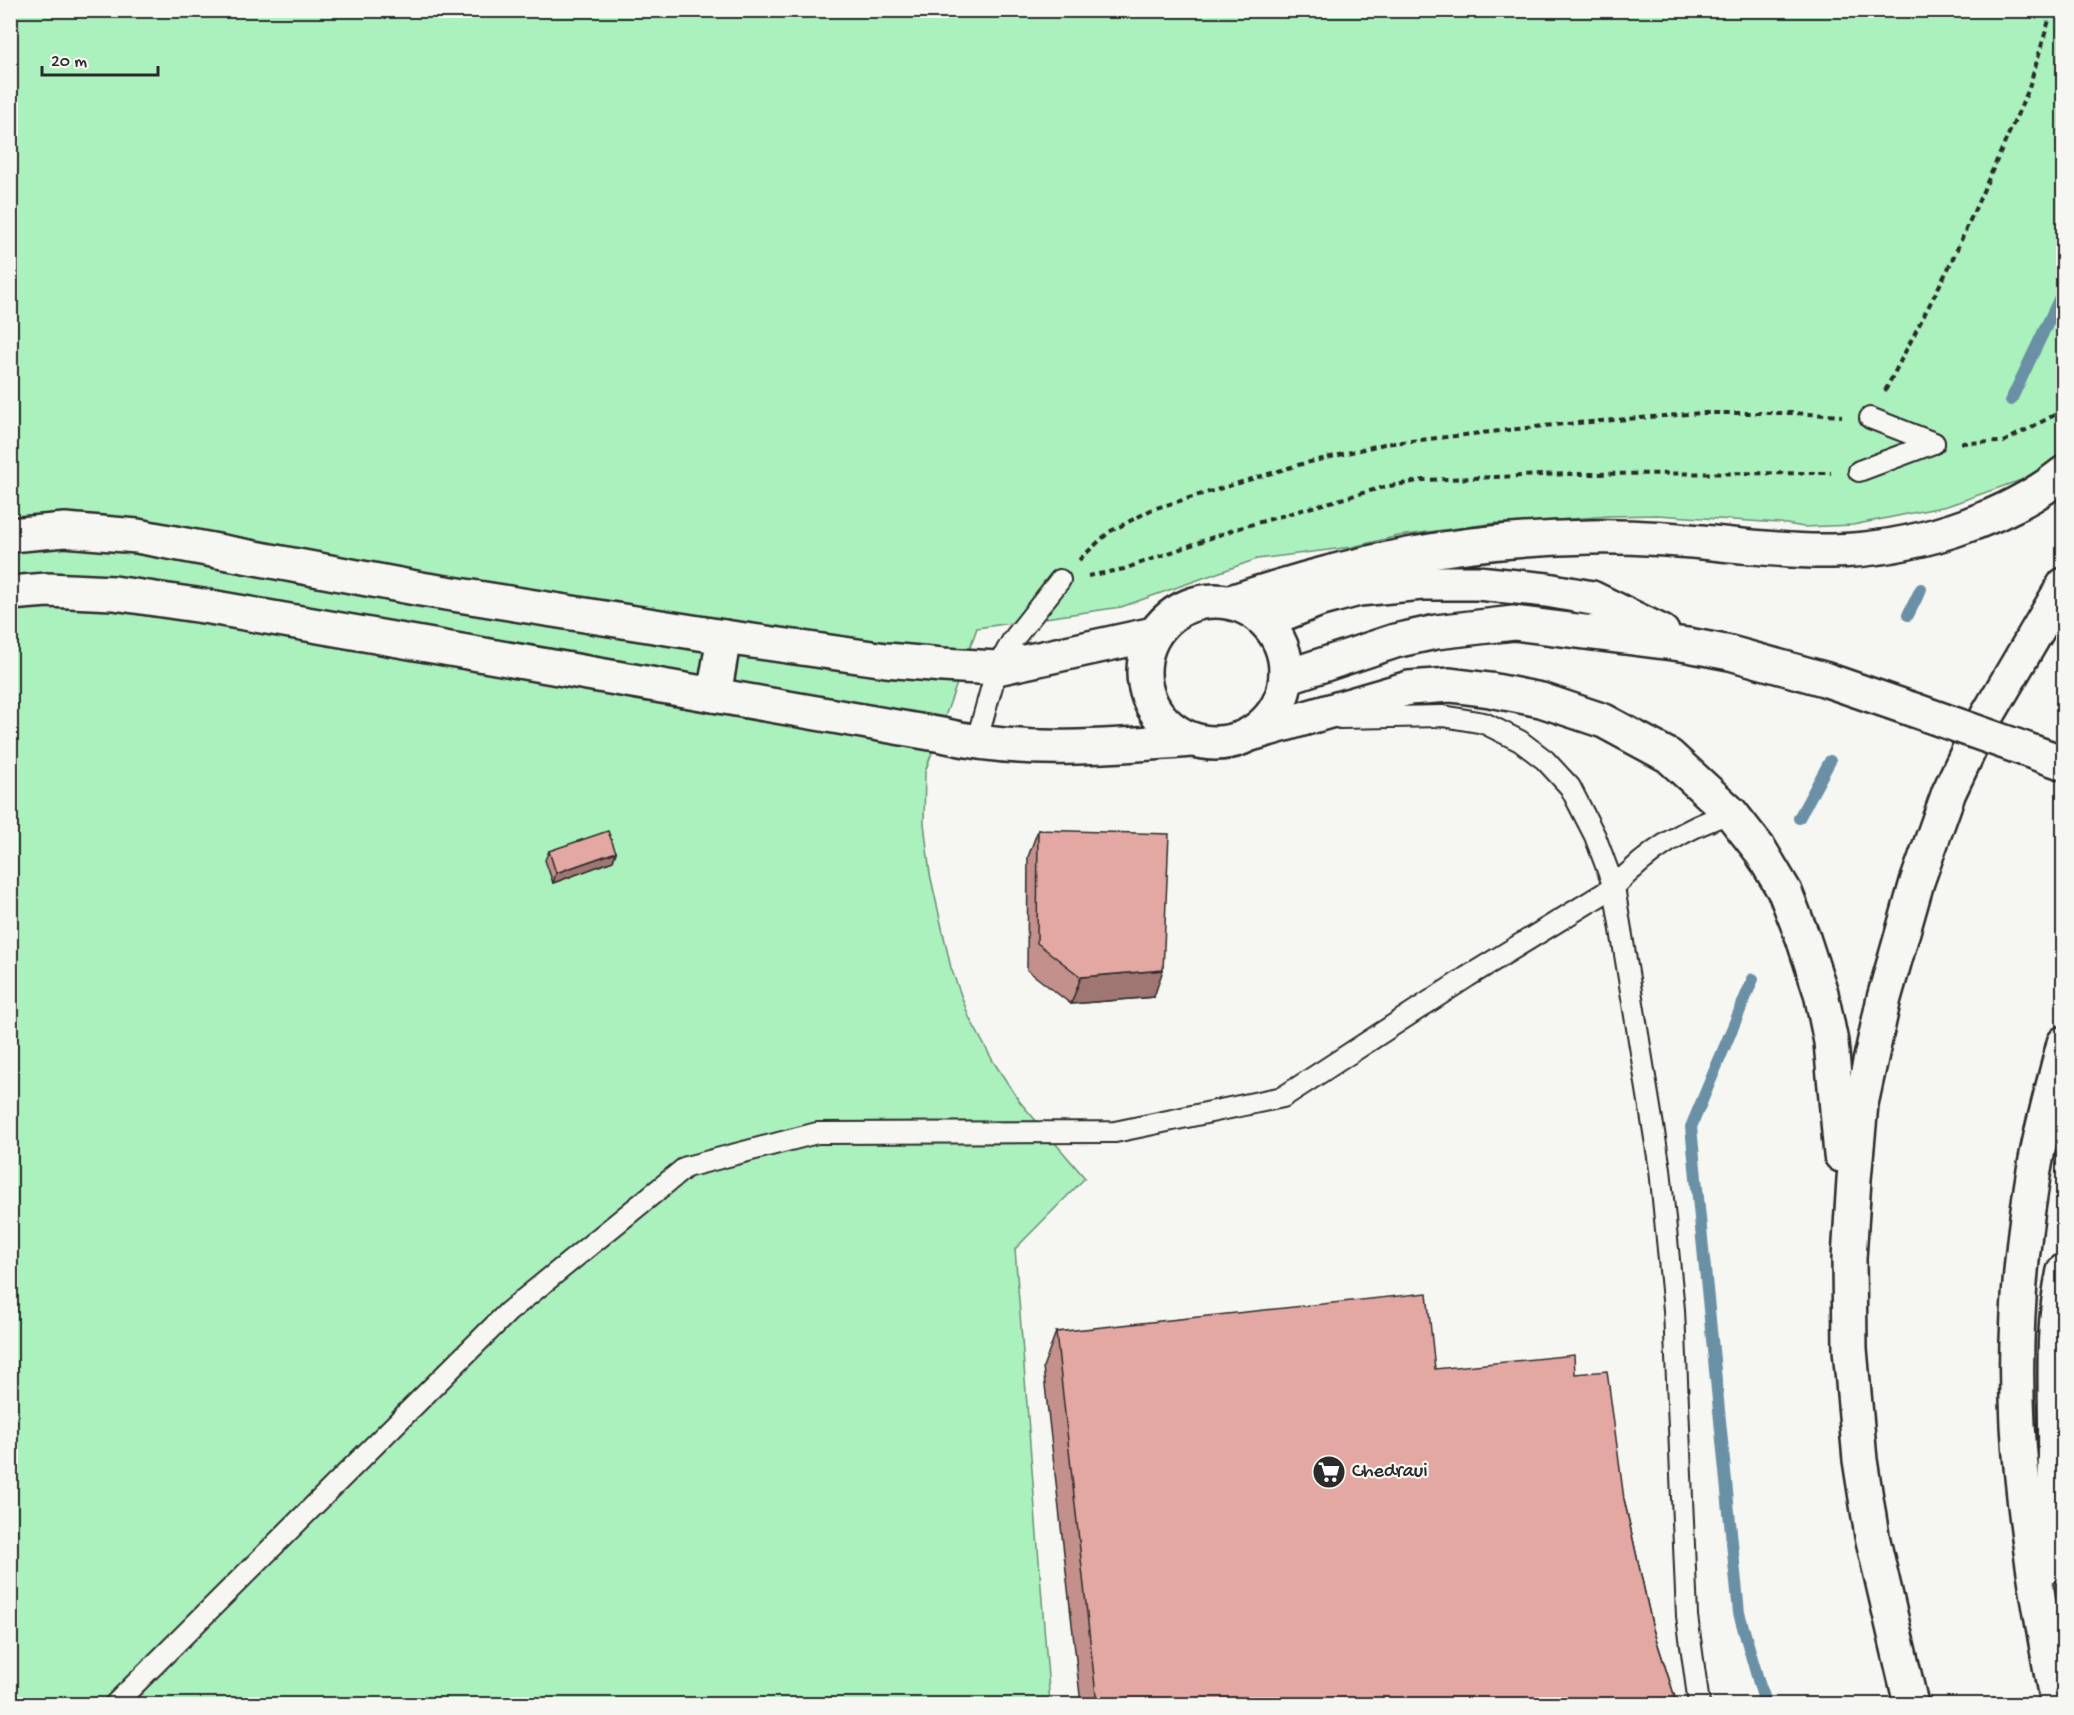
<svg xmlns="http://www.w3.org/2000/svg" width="2074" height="1715" font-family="'Gochi Hand',sans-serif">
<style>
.green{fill:#aaf1bd;stroke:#6a8e74;stroke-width:1.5}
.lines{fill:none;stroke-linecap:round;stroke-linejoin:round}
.stream{stroke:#6b90a5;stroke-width:12}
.service-casing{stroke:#2b2b2b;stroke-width:24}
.minor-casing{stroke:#2b2b2b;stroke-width:38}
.motorway-casing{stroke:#2b2b2b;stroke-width:38}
.path{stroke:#2b2b2b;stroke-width:4;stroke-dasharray:6 4.5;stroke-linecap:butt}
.service{stroke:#f6f6f2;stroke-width:20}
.minor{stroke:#f6f6f2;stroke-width:33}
.motorway{stroke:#f6f6f2;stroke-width:33}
.minor-bridge-casing{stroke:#2b2b2b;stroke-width:38;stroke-linecap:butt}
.minor-bridge{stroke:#f6f6f2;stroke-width:33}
.wall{fill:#c3908b;stroke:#2b2b2b;stroke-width:1.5}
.shaded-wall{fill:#9f7671;stroke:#2b2b2b;stroke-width:1.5}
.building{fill:#e3a8a2;stroke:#2b2b2b;stroke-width:1.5}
.labels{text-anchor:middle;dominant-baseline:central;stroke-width:4.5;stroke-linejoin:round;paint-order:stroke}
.poi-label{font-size:20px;fill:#2b2b2b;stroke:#f6f6f2;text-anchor:start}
</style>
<rect width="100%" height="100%" fill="#f6f6f2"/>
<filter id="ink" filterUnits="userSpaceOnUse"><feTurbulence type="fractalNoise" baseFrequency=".0167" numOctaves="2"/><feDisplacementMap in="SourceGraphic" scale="12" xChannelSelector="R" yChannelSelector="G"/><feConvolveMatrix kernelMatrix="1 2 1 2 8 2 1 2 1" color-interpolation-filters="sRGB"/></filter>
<g filter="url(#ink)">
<path class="green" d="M11,11H2063V487L2035,475L1947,506L1853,525L1804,527L1780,523L1657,515L1609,516L1520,523H1496L1398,536L1352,547L1257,559L1121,607L977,628L925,772L924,823L930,874L951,968L969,1017L993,1061L1020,1102L1085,1178L1015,1249L1050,1704H11Z"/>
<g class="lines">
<g class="stream">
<path d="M2011,400L2064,289"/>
<path d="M1908,615L1921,589"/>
<path d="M1799,818L1830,761"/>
<path d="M1753,979L1691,1127L1739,1613L1765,1704"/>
</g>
<defs>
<g id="service">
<path d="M1870,418L1934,443"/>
<path d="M1859,471L1934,443"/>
<path d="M1340,718L1443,716L1484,723L1520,741L1545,760L1570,787L1595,836L1614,887L1660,1169L1674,1310L1687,1616L1699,1704"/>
<path d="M976,743L997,668L1012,641L1060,580"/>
<path d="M115,1704L508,1312L686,1167L817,1133L1115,1132L1283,1097L1467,977L1614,887C1649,851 1684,828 1731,813"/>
</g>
<g id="minor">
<path d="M10,535L65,530L137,536L421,589L724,637L886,660L943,665L997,668L1154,634"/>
<path d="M10,593L47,590L114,593L210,607L942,735C1025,755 1109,746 1192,740"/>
<circle cx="1215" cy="672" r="71"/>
<path d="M1265,621L1318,600L1359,589L1422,583H1478L1547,590L1592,598L1662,632"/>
<path d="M1286,677L1395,641L1436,632L1514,623L1688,645L1730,653L1824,679L1914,710"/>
<path d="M714,695L724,637"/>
</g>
<g id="motorway">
<path d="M1231,602C1352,561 1462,539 1591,537C1638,536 1685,540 1731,545C1764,548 1798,552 1831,551C1908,550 2003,522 2064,473"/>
<path d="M1251,734L1409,688L1450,685L1490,690L1541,700L1604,721L1669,756L1731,813L1760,850L1785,892L1803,938L1821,993L1831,1042L1841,1155"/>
<path d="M2047,1566C2050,1535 2054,1504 2055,1474C2058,1406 2049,1337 2064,1271"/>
<path d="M1911,1704L1872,1536L1860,1460L1850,1349L1849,1259L1854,1179L1861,1104L1884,998L1917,882L1949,792L1976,735L2064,585"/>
<path d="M2057,1704C2040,1612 2023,1519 2018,1425C2014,1347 2019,1266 2031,1189C2038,1140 2052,1091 2064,1043"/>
</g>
</defs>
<use href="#service" class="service-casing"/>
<use href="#minor" class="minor-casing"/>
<use href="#motorway" class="motorway-casing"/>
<g class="path">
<path d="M1885,391L1949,267L2028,91L2052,10"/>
<path d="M1961,443L2003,442L2064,410"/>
<path d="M1079,560L1109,532L1153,509L1298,465L1384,444L1553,425L1701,413H1793L1842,416"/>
<path d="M1088,576L1124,569L1236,529L1323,504L1384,487L1424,480L1567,474L1831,473"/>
</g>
<use href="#service" class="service"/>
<use href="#minor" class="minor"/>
<use href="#motorway" class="motorway"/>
<defs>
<path id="minor-bridge" d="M1914,710L2064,763"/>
</defs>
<use href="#minor-bridge" class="minor-bridge-casing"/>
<use href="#minor-bridge" class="minor-bridge"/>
</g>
<g class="wall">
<path d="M1038,830L1154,997L1071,1004L1027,970L1028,857Z"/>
<path d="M549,851L616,852L613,861L553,883L545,860Z"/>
<path d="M1056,1332L1435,1369L1575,1374L1624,1499L1653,1629L1677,1704H1081L1043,1367Z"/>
</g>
<g class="shaded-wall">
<path d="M616,852L613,861L553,883L556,873Z"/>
<path d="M1163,970L1154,997L1071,1004L1081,977Z"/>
</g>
<g class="building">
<path d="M1038,830L1169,834L1163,970L1081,977L1037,943Z"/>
<path d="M608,831L616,852L556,873L549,851Z"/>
<path d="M1427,1293L1435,1369L1574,1355L1575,1374L1607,1371L1624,1499L1653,1629L1677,1704H1097L1056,1332Z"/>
</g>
</g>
<defs>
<symbol id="supermarket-disc" viewBox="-11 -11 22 22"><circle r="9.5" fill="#2b2b2b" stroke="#f6f6f2"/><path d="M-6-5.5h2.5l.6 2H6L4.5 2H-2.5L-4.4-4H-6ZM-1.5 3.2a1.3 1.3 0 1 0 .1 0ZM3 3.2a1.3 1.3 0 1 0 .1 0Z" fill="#fff"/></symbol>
</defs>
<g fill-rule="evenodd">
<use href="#supermarket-disc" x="1310" y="1453" width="38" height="38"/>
</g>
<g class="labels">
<g class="poi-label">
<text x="1352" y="1472">Chedraui</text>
</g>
</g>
<rect width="2074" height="1715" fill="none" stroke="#f6f6f2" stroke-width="36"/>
<rect x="18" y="18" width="2038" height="1679" fill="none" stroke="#2b2b2b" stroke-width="2" filter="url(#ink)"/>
<path d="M42 66v9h116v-9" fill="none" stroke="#2b2b2b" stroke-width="3"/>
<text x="51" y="66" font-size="18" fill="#2b2b2b" stroke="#f6f6f2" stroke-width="4.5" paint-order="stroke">20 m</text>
</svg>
